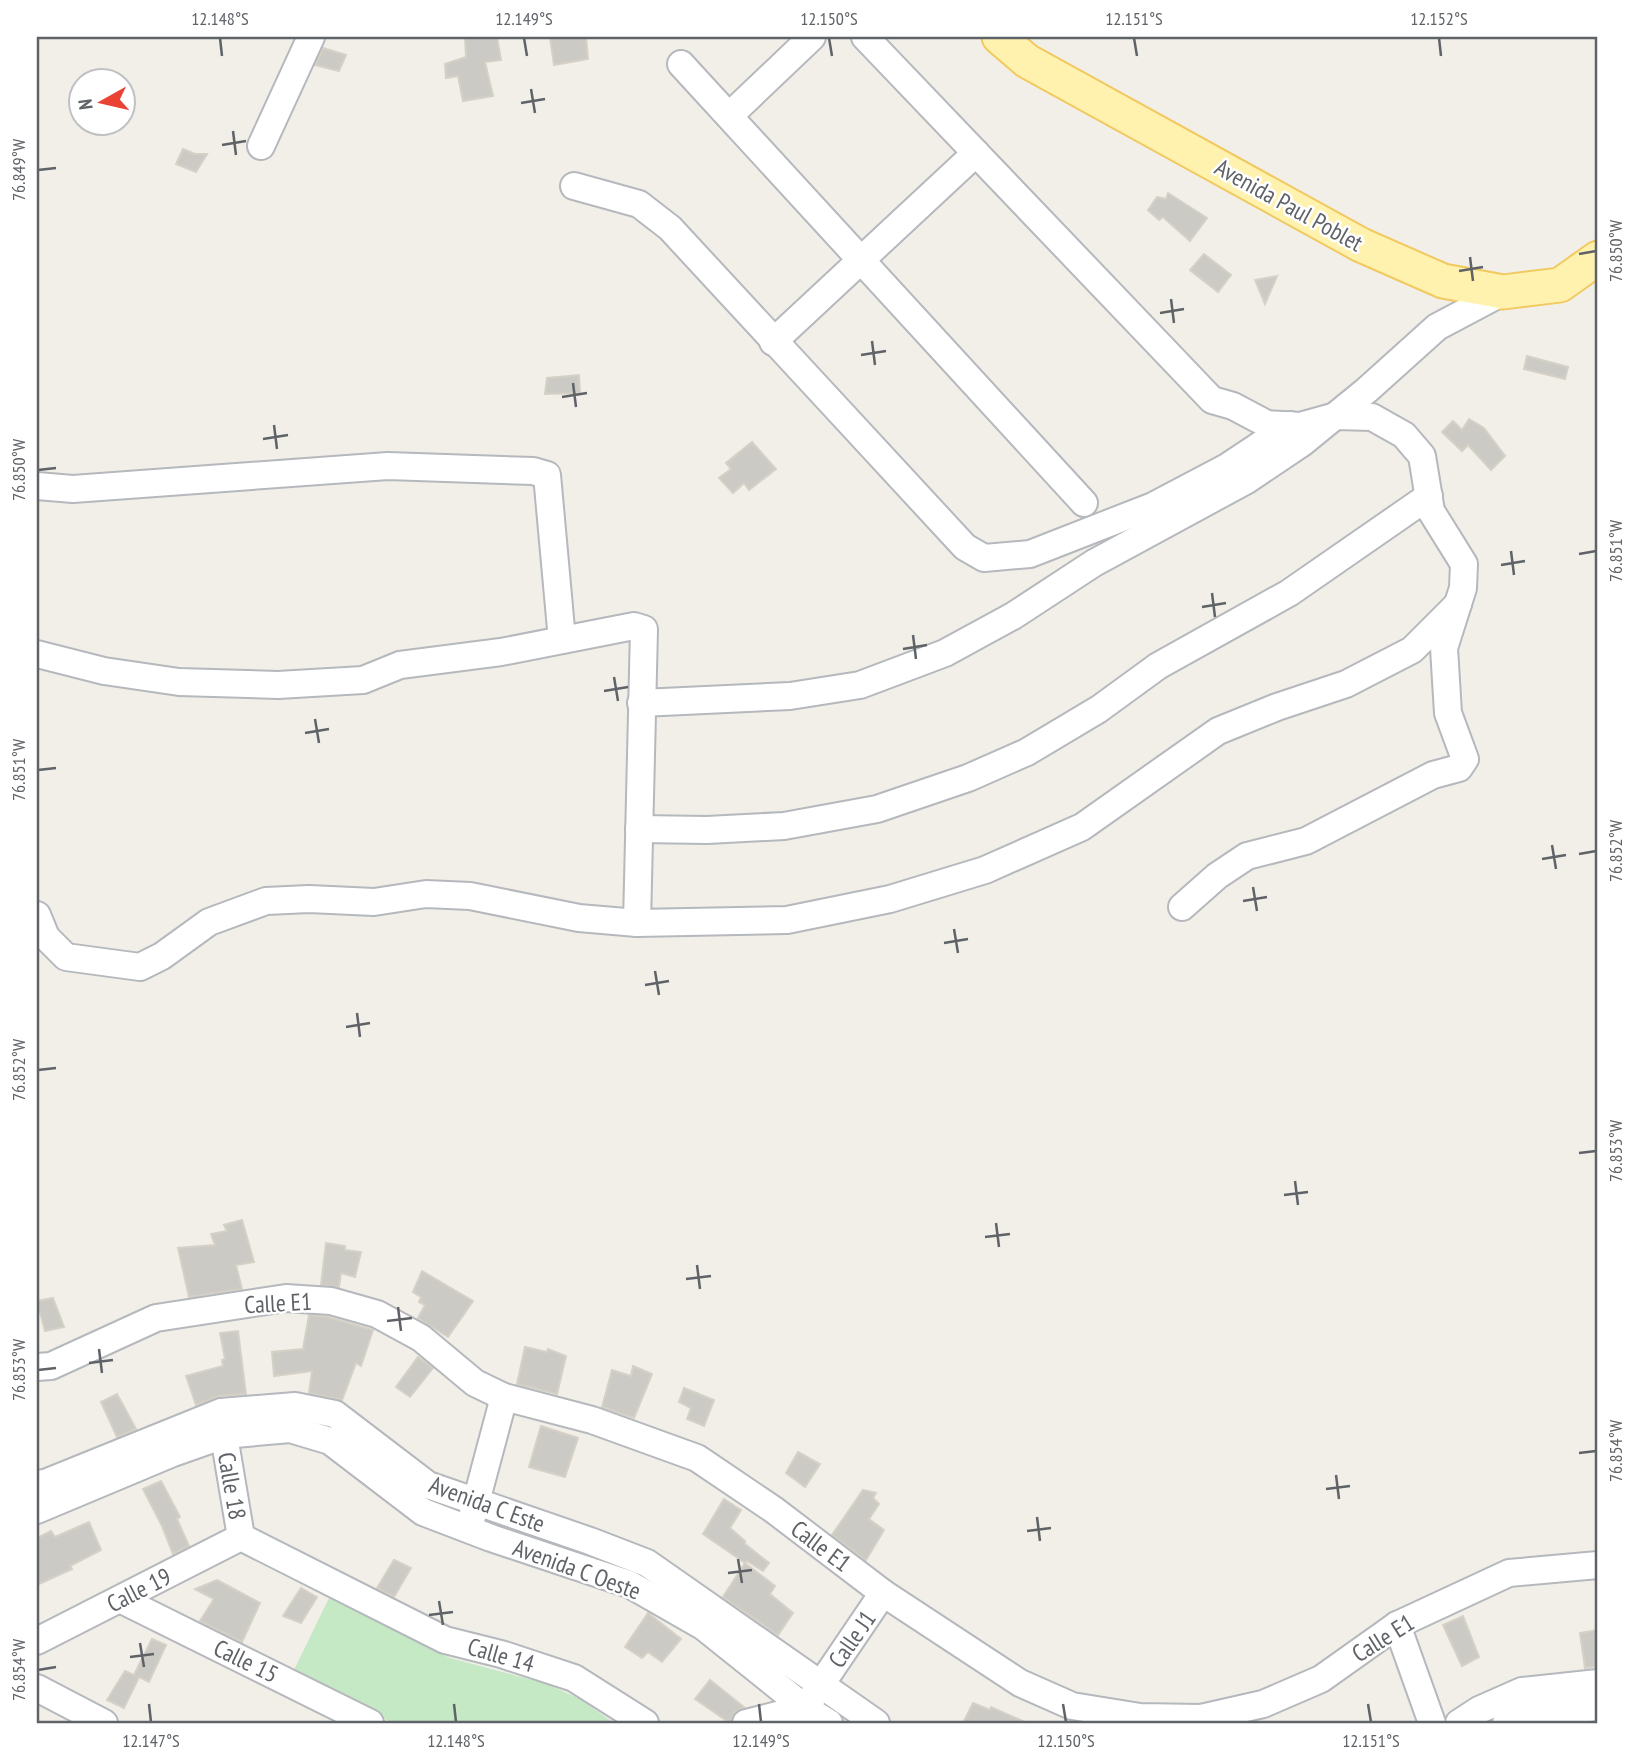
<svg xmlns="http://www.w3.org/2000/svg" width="1635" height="1760" font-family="'PT Sans Narrow',sans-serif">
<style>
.green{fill:#c5e8c5}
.building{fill:#cccac5;stroke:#d6d1c6;stroke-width:2}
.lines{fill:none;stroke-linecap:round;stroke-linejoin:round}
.minor-casing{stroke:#b5b8bc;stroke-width:30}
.major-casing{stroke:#f2c960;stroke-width:37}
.minor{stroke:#fff;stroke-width:26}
.major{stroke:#fff2af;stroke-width:33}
.ticks{fill:none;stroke:#5f6368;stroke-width:2.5}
.labels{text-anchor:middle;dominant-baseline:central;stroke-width:5;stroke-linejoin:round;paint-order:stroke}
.street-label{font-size:24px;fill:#5f6368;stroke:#fff}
.neatline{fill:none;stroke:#5f6368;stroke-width:2.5}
.ticks-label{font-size:18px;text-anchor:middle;fill:#5f6368}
</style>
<rect width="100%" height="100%" fill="#f1efe8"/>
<path class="green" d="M329,1598L450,1658L547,1684L580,1699L614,1723H393L293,1672Z"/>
<g class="building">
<path d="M465,37H497L501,60L485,62L493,96L463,101L458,76L446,78L445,64L466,57Z"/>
<path d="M550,37H586L588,59L554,65Z"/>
<path d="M323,48L346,55L339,71L315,65Z"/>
<path d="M183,149L195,154H207L196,172L176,164Z"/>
<path d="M1168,193L1207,218L1190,241L1163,217L1159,220L1148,210L1157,197L1166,199Z"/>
<path d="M1204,254L1231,275L1218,292L1190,270Z"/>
<path d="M1277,276L1265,304L1255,280Z"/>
<path d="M1527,356L1568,367L1565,379L1524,369Z"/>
<path d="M579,375L580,393L545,394L547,378Z"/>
<path d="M1469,419L1484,428L1505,456L1491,470L1468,445L1462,451L1442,432L1453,421L1462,430Z"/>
<path d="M752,442L776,469L749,490L744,483L733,493L719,478L731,469L726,463Z"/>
<path d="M242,1220L254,1262L236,1265L242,1289L189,1297L178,1248L215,1245L211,1234L227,1231L224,1225Z"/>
<path d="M326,1243L345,1246V1250L361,1252L355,1277L341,1273L339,1287L321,1285Z"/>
<path d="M422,1271L473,1301L448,1337L418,1318L425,1305L419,1302L421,1297L413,1292Z"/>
<path d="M53,1298L64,1327L45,1331L37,1301Z"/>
<path d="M309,1315L328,1317L373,1330L361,1366L356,1363L342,1400L309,1393L312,1371L274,1376L272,1352L303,1349Z"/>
<path d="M238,1331L246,1394L219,1396L196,1405L186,1376L223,1366L222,1360L225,1359L220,1333Z"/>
<path d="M525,1347L547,1352L548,1349L566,1356L557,1394L517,1384Z"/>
<path d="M418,1357L433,1368L410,1397L396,1387Z"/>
<path d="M633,1366L652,1374L634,1418L602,1407L612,1370L631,1376Z"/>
<path d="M684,1388L714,1400L704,1426L687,1419L691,1408L679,1402Z"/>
<path d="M117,1394L136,1429L117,1437L101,1402Z"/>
<path d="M541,1426L578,1438L565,1477L529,1467Z"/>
<path d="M798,1452L820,1464L805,1487L786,1473Z"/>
<path d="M161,1481L180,1517L177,1519L189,1546L173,1554L162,1526L143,1489Z"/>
<path d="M863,1490L876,1493L873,1498L879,1504L869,1519L884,1530L866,1560L832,1535Z"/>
<path d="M724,1499L741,1510L730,1528L745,1541V1544L769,1563L763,1571L747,1561L745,1563L703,1534Z"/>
<path d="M89,1522L101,1550L70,1566L72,1569L37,1585V1538L51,1531L55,1537Z"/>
<path d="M394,1560L411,1568L394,1597L377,1588Z"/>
<path d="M745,1563L775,1586L770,1594L793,1613L778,1635L723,1597Z"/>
<path d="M217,1580L260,1603L242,1642L200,1621L214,1599L195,1589Z"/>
<path d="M301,1588L317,1597L301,1623L283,1616Z"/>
<path d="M648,1613L681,1639L662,1662L648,1652L642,1658L625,1647Z"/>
<path d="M1463,1616L1479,1657L1462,1666L1443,1625Z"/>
<path d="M1598,1630V1666L1585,1668L1580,1633Z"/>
<path d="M152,1639L166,1645L149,1682L139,1677L124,1708L107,1700L125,1671L134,1675Z"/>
<path d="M710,1680L744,1707L735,1712L731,1720L727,1721L695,1699Z"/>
<path d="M973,1703L990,1710L991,1707L1027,1723H963Z"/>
</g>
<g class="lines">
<defs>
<g id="minor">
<path d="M865,37L1212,400L1233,406L1267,424L1300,426L1336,416L1372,417L1404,435L1422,456L1431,511L1464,564L1463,588L1444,648L1448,713L1465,759L1459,768L1433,775L1306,841L1247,856L1217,876L1182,907"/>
<path d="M681,64L1084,503"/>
<path d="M729,116L812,37"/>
<path d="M261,146L311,37"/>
<path d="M574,186L639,204L670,228L965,547L984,558L1030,554L1153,506L1227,467L1290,425"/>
<path d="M773,342L976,153"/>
<path d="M37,486L73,489L388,466L533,471L547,475L562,640"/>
<path d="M37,654L104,671L179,682L278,685L363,680L400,665L501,652L634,626L644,629L637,923"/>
<path d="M641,703L790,696L860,685L945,653L1013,616L1094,563L1247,480L1302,443L1367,390L1437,327L1503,292"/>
<path d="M639,829L707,830L784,826L877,809L968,778L1027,752L1099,709L1158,666L1289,593L1429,496"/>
<path d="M37,915L46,937L66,957L140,967L162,956L209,922L266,901L309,899L374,902L426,894L470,896L579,918L637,923L787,920L890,899L985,870L1082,827L1218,731L1277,707L1346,684L1412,650L1458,604"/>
<path d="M37,1367L51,1366L156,1318L286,1298L331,1301L377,1314L421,1338L475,1383L504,1397L592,1420L697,1458L774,1510L883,1593L1020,1683L1072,1706L1140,1717L1201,1718L1263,1704L1321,1679L1397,1625L1509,1573L1598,1565"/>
<path d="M221,1418L241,1537"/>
<path d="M37,1484L45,1483L221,1412L295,1406L335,1414L428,1485L590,1541L647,1563L876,1723"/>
<path d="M37,1510L173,1453L224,1435L290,1429L330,1441L423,1512L491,1538L629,1584L704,1627L805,1708L829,1723"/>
<path d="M472,1517L504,1397"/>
<path d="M241,1537L445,1640L501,1654L574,1678L645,1723"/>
<path d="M122,1600L370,1723"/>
<path d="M1397,1625L1432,1723"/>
<path d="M37,1641L241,1537"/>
<path d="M37,1688L104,1723"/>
<path d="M746,1723L805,1708L883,1593"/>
<path d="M1459,1723L1479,1710L1522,1691L1598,1683"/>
<path d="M1506,1723L1529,1714L1598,1707"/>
</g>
<path id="major" d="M999,37L1027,61L1361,245L1443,281L1503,292L1560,285L1598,258"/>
</defs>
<use href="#minor" class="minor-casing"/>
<use href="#major" class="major-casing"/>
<use href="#minor" class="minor"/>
<use href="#major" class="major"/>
</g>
<path class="ticks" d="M220,38L222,56M524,38L527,56M829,38L832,56M1134,38L1137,56M1439,38L1441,56M531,89L535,113M521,103L545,99M233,131L236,155M222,145L246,141M38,170L56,168M1579,254L1596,251M1470,257L1473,281M1459,271L1483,267M1171,299L1174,323M1160,313L1184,309M872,341L875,365M861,355L886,351M573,383L576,407M562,397L587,393M274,425L277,449M263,439L288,435M38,470L56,468M1511,551L1514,575M1579,554L1596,551M1501,565L1525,561M1212,593L1215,617M1202,607L1226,603M913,635L916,659M903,649L927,645M614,677L618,701M604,691L628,687M315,719L319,743M305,733L329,729M38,770L56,768M1552,845L1556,869M1579,854L1596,851M1542,859L1566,855M1253,887L1257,911M1243,901L1267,897M954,929L958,953M944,943L968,939M655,971L659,995M645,985L669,981M357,1013L360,1037M346,1027L370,1023M38,1070L56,1068M1579,1153L1596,1151M1295,1181L1298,1205M1284,1195L1308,1192M996,1223L999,1247M985,1237L1010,1234M697,1265L700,1289M686,1279L711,1276M398,1307L401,1331M387,1321L412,1318M99,1349L102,1373M89,1363L113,1360M38,1370L56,1368M1579,1453L1596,1451M1336,1475L1339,1499M1326,1489L1350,1486M1037,1517L1040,1541M1027,1531L1051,1528M738,1559L742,1583M728,1573L752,1570M439,1601L443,1625M429,1615L453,1612M140,1643L144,1667M130,1657L154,1654M38,1670L56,1667M149,1704L151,1722M454,1704L456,1722M759,1704L761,1722M1063,1704L1066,1722M1368,1704L1371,1722"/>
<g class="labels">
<g class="street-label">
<text transform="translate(1289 205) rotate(29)">Avenida Paul Poblet</text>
<text transform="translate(278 1303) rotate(-3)">Calle E1</text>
<text transform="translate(232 1486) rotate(80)">Calle 18</text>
<text transform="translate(487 1504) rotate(20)">Avenida C Este</text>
<text transform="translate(821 1546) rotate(37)">Calle E1</text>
<text transform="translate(577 1569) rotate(20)">Avenida C Oeste</text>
<text transform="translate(139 1590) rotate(-27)">Calle 19</text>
<text transform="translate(1383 1638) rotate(-32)">Calle E1</text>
<text transform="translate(852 1639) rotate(-55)">Calle J1</text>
<text transform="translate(501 1655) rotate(16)">Calle 14</text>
<text transform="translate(246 1661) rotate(26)">Calle 15</text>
</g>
</g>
<rect width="1635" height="1760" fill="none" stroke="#ffffff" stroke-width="77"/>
<g transform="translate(102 102) rotate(262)"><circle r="33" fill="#ffffff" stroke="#bfc1c3" stroke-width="2"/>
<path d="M0-5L12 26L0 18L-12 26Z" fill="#ea4335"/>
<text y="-10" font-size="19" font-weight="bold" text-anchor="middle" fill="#5f6368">N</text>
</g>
<rect x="38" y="38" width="1558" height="1684" class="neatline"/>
<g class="ticks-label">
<text x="220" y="25">12.148°S</text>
<text x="524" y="25">12.149°S</text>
<text x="829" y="25">12.150°S</text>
<text x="1134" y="25">12.151°S</text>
<text x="1439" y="25">12.152°S</text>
<text transform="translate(19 170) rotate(-90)" y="6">76.849°W</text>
<text transform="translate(1616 251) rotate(-90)" y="6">76.850°W</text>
<text transform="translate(19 470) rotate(-90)" y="6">76.850°W</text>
<text transform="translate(1616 551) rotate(-90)" y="6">76.851°W</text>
<text transform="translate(19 770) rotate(-90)" y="6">76.851°W</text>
<text transform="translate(1616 851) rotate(-90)" y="6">76.852°W</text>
<text transform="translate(19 1070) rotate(-90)" y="6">76.852°W</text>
<text transform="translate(1616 1151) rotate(-90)" y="6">76.853°W</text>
<text transform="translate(19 1370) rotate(-90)" y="6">76.853°W</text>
<text transform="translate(1616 1451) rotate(-90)" y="6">76.854°W</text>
<text transform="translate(19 1670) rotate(-90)" y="6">76.854°W</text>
<text x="151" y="1747">12.147°S</text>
<text x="456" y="1747">12.148°S</text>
<text x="761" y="1747">12.149°S</text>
<text x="1066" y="1747">12.150°S</text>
<text x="1371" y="1747">12.151°S</text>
</g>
</svg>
